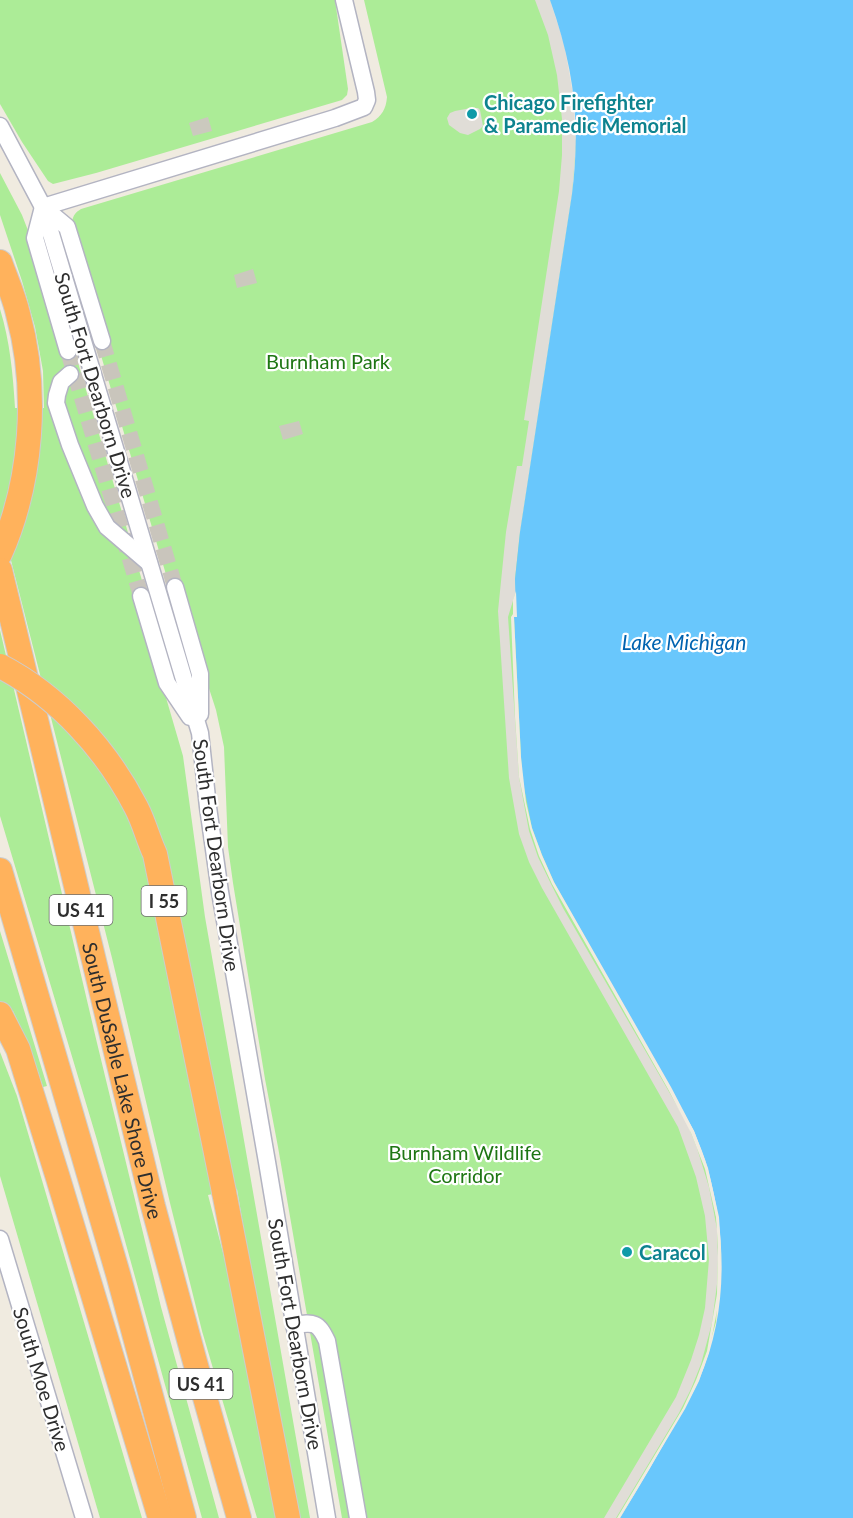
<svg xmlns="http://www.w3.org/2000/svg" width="853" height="1518" font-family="Lato,sans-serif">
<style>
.green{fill:#acec97}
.plaza{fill:#e0ddd7}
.water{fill:#69c7fc}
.pier{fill:#f0ebe0}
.building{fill:#cbc9be}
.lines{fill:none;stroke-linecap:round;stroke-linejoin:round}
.minor-tunnel{stroke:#c9c5bc;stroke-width:16;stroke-dasharray:16 8;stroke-linecap:butt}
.minor-casing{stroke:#b3b4c2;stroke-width:19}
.highway-casing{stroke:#cdcdcd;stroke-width:26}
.minor{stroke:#fff;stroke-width:16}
.highway{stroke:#ffb25c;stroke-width:24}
.highway-bridge-casing{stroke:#cdcdcd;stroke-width:26;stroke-linecap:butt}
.highway-bridge{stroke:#ffb25c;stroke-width:24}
.culture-dot{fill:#0f9aa8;stroke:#fff;stroke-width:2}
.labels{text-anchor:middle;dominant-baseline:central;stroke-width:4.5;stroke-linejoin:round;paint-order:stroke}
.shield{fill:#fff;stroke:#6d6d6d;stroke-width:1.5}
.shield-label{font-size:18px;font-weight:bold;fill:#2e2e2e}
.culture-label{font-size:20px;font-weight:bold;fill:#0d838f;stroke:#fff;text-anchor:start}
.park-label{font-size:20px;fill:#1e7613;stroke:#fff}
.street-label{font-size:20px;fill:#2e2e2e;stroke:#fff}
.water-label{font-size:21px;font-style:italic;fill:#0063b0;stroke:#fff}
</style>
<rect width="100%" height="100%" fill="#f0ebe0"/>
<g class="green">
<path d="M0,0H335L348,89L347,95L342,100L96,173L53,184L48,181L22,142L0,104Z"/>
<path d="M364,0H550L576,144L572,194L520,532L671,1087L708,1168L721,1247L716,1322L699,1381L620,1518H342L278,1147L265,1079L233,883L228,847L224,747L216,710L204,673L170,588L97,342L72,222C73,215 76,212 81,209L372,122C382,116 386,109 387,97Z"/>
<path d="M0,173L22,215L74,349L141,577L146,595L137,598L183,756L205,917L310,1518H299L257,1308L237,1189L208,1195L235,1299L279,1518H257L202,1331L170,1203L112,958L0,517V309C10,342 13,374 15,408H44L43,371L35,327L22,281L0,215Z"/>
<path d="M0,630L97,1043L161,1307L219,1518H202L97,1140L0,816Z"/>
<path d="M0,931L47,1086L43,1087L29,1044L13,1011L0,1018Z"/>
<path d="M0,1052L17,1096L142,1518H100L0,1176Z"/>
</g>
<g class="plaza">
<path d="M535,0H550L564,43L573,94L576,144L572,194L520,532L515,579L516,591L508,617L519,777L529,831L538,857L551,884L563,908L687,1123L697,1148L709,1187L717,1229L718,1258L717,1284L712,1323L701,1364L691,1389L679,1413L616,1518H604L676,1397L691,1360L699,1335L705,1308L709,1259L705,1216L696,1177L678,1127L542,888L529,862L519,834L509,778L498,611L506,532L517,466H522L529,421L524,420L559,191L562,155V119L557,75L548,35Z"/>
<path d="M471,108H478L480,110L483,126L480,129L468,135L460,133L449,125L447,118L450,113L455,111Z"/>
</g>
<path class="water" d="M550,0H853V1518H620C640,1486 659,1453 677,1420C685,1407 693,1393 699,1380C728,1314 727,1238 708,1170C705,1157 699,1144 694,1131L554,882L542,855L532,828L522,777L514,617H516L515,579L520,532L572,194C581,122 574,68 550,0Z"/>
<path class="pier" d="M516,591L517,617H514L521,757L526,802L532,828L542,855L554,882L671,1087L694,1131L708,1168L719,1217L721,1247L720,1295L709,1352L699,1381L685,1409L620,1518H617L683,1408L696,1380L707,1351L717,1294L718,1247L716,1217L705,1169L691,1133L668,1089L552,884L539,856L530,829L519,777L515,717L511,617L513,614V600Z"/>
<g class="building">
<path d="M208,117L212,131L193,136L189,123Z"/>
<path d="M253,269L257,283L237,288L234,275Z"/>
<path d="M299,421L303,434L283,440L279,426Z"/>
</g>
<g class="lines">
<g class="minor-tunnel">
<path d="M102,341L175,587"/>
<path d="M68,351L141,596"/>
</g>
<defs>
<g id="minor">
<path d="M0,126L43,207L67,227L102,341"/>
<path d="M43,207L200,733L208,807L220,892L267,1162L327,1518"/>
<path d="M43,207L335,118L364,107L367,100L366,92L344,0"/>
<path d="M43,207L35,238L68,351"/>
<path d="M70,374L61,382L57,395L56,403L70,445L95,506L107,527L149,563"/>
<path d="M175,587L200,674V714"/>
<path d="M141,596L167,683L190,717"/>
<path d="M0,1239L84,1518"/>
<path d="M294,1325C314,1322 318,1322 327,1341L358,1518"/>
</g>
<g id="highway">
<path d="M0,262C6,279 14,296 18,314C39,391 32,482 0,554"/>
<path id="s1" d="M0,570L153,1206L195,1362L239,1518"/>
<path d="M0,870L118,1274L184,1518"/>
<path d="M0,1014L18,1049L58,1178L160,1518"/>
<path d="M224,1192L288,1518"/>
</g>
</defs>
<use href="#minor" class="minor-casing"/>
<use href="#highway" class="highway-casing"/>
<use href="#minor" class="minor"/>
<use href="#highway" class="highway"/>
<defs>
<path id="highway-bridge" d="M0,666C58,696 106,749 136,807C144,822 148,839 155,854L224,1192"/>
</defs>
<use href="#highway-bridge" class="highway-bridge-casing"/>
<use href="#highway-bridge" class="highway-bridge"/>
</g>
<g class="culture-dot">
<circle cx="472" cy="114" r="6"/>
<circle cx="627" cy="1252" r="6"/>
</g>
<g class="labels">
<g class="shield">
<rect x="141.5" y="886" width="45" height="30" rx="4.5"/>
<rect x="49.5" y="895" width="63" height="30" rx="4.5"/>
<rect x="169.5" y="1369" width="63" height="30" rx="4.5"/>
</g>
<g class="shield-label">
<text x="164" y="901">I 55</text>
<text x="81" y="910">US 41</text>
<text x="201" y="1384">US 41</text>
</g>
<g class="culture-label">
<text x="484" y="102">Chicago Firefighter<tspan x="484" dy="23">&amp; Paramedic Memorial</tspan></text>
<text x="639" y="1252">Caracol</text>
</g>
<g class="park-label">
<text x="328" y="361">Burnham Park</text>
<text x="465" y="1152">Burnham Wildlife<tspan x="465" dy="23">Corridor</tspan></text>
</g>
<g class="street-label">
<text transform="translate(96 385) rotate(73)">South Fort Dearborn Drive</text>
<text transform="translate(217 855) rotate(82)">South Fort Dearborn Drive</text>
<text stroke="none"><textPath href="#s1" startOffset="525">South DuSable Lake Shore Drive</textPath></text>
<text transform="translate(296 1334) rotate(80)">South Fort Dearborn Drive</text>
<text transform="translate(42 1379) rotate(73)">South Moe Drive</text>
</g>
<g class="water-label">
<text x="684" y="641">Lake Michigan</text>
</g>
</g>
</svg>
